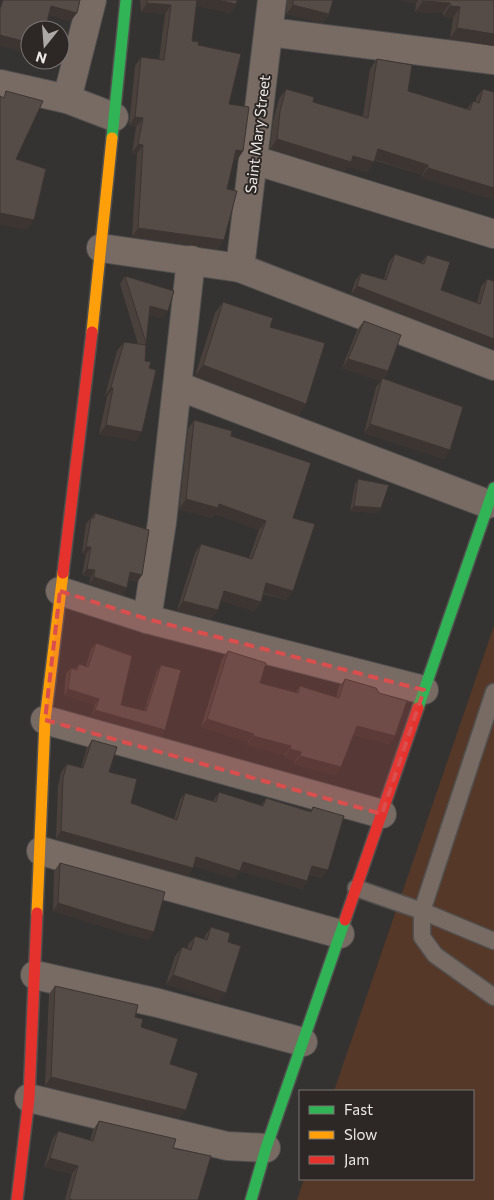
<svg xmlns="http://www.w3.org/2000/svg" width="494" height="1200" font-family="Commissioner,sans-serif">
<style>
.green{fill:#563828}
.lines{fill:none;stroke-linecap:round;stroke-linejoin:round}
.lane-casing{stroke:#51504f;stroke-width:19}
.street-casing{stroke:#51504f;stroke-width:30}
.fast-casing{stroke:#51504f;stroke-width:14}
.slow-casing{stroke:#51504f;stroke-width:14}
.jam-casing{stroke:#51504f;stroke-width:14}
.lane{stroke:#786b64;stroke-width:16}
.street{stroke:#786b64;stroke-width:28}
.fast{stroke:#30b455;stroke-width:11}
.slow{stroke:#ff9f0a;stroke-width:11}
.jam{stroke:#e5322d;stroke-width:11}
.wall{fill:#4a413d}
.shaded-wall{fill:#3c3532}
.building{fill:#564c47;stroke:#3c3532}
.marked{fill:#da4e4e;fill-opacity:0.2;stroke:#da4e4e;stroke-width:4;stroke-dasharray:10 6;stroke-linejoin:round}
.labels{text-anchor:middle;dominant-baseline:central;stroke-width:4;stroke-linejoin:round;paint-order:stroke}
.street-label{font-size:15px;fill:#ebe7e5;stroke:#2d2825}
</style>
<rect width="100%" height="100%" fill="#353331"/>
<path class="green" d="M494,626V1200H297L304,1179H473V1091H334Z"/>
<g class="lines">
<defs>
<g id="lane">
<path d="M494,692L422,911V937L435,955L494,997"/>
<path d="M356,888L422,911L494,941"/>
</g>
<g id="street">
<path d="M269,32L494,60"/>
<path d="M0,84L67,99L114,117"/>
<path d="M67,99L92,0"/>
<path d="M254,160L494,234"/>
<path d="M101,248L240,268L494,366"/>
<path d="M240,268L272,0"/>
<path d="M178,386L488,504"/>
<path d="M60,591L147,619L424,690"/>
<path d="M147,619L162,522L191,260"/>
<path d="M45,720L382,814"/>
<path d="M41,851L340,934"/>
<path d="M35,975L158,1003L303,1042"/>
<path d="M29,1098L227,1146L266,1148"/>
</g>
<g id="fast">
<path d="M112,138L126,0"/>
<path d="M418,708L494,488"/>
<path d="M251,1200L266,1148L345,920"/>
</g>
<g id="slow">
<path d="M92,332L112,138"/>
<path d="M37,913L45,720L63,573"/>
</g>
<g id="jam">
<path d="M63,573L92,332"/>
<path d="M345,920L418,708"/>
<path d="M17,1200L29,1098L37,913"/>
</g>
</defs>
<use href="#lane" class="lane-casing"/>
<use href="#street" class="street-casing"/>
<use href="#fast" class="fast-casing"/>
<use href="#slow" class="slow-casing"/>
<use href="#jam" class="jam-casing"/>
<use href="#lane" class="lane"/>
<use href="#street" class="street"/>
<use href="#fast" class="fast"/>
<use href="#slow" class="slow"/>
<use href="#jam" class="jam"/>
</g>
<g class="wall">
<path d="M140,0H237L236,4L230,13L196,6L192,41L198,45L229,104L243,151L237,160L234,159L227,189L224,240L218,249L132,237L137,154L132,153L136,127L129,125L135,66L141,57L159,60L165,14L141,12Z"/>
<path d="M287,0H333L329,14L323,23L286,14Z"/>
<path d="M401,0H494V46L450,39L453,18L443,16V13L415,12L416,4Z"/>
<path d="M377,59L408,91L467,109L473,101L476,102V98L483,89L494,92L421,178L422,175L374,160V162L367,172L348,167L344,171L270,149L273,121L279,99L286,89L313,102L363,116L370,69Z"/>
<path d="M395,254L421,263L427,255L441,290L477,303L481,287L487,279L494,349L351,294L355,281L361,273L384,279L389,262Z"/>
<path d="M125,276L163,319L149,314L146,343L145,344V361L149,368L136,441L99,434L107,397L105,396L117,351L124,342L138,344L120,284Z"/>
<path d="M223,302L270,327L306,404L298,415L195,376L215,313Z"/>
<path d="M364,321L388,371L383,379L450,450L444,459L364,433L376,387L381,381L342,368L357,330Z"/>
<path d="M194,420L231,436L293,518V591L286,600L263,594L261,602L254,611L221,601L218,610L211,619L177,610L195,553L201,544L249,558L259,530L215,514L212,518L179,509L188,429Z"/>
<path d="M358,479L381,508L377,513L350,511L355,484Z"/>
<path d="M95,513L142,575L137,582L129,580L123,595L89,584L91,577L82,575L86,554H82L86,524Z"/>
<path d="M96,643L121,705L144,711L157,671L161,665L165,730L160,736L91,717L95,705L64,695L66,674L71,668L75,669L79,664L86,666L91,649Z"/>
<path d="M228,651L260,683L295,693L300,686L336,698L339,687L345,679L395,736L389,744L354,735L341,767L335,775L294,764L295,761L284,758L285,755L247,745L248,742L201,727L222,659Z"/>
<path d="M92,740L109,772L131,803L174,819L180,800L185,793L213,801L219,792L261,805L266,798L310,811L313,807L322,878L309,874L302,889L240,871L235,879L194,866L188,876L56,839L58,786L61,772L67,764L81,768L87,748Z"/>
<path d="M60,863L149,940L117,931L53,911L54,871Z"/>
<path d="M211,927L228,942L219,1002L166,984L175,956L182,947L187,949L188,945L195,936L204,939L205,936Z"/>
<path d="M55,986L135,1017L141,1027L170,1064L180,1118L45,1086L49,994Z"/>
<path d="M99,1121L173,1148L198,1200H65L72,1174L44,1167L52,1140L58,1131L90,1140L93,1130Z"/>
</g>
<g class="shaded-wall">
<path d="M195,0H217L236,4L230,13L191,5Z"/>
<path d="M401,0H418L416,4Z"/>
<path d="M423,1L450,3L443,13L415,12Z"/>
<path d="M147,3L171,5L165,14L141,12Z"/>
<path d="M293,5L329,14L323,23L286,14Z"/>
<path d="M51,6L77,13L70,22L45,14Z"/>
<path d="M450,6L460,7L453,18L443,16Z"/>
<path d="M457,28L494,34V46L450,39Z"/>
<path d="M0,35L30,43V53L0,46Z"/>
<path d="M135,117L143,118L136,127L129,125Z"/>
<path d="M277,139L353,156L374,162L367,172L348,167L344,171L270,149Z"/>
<path d="M138,144L143,145L137,154L132,153Z"/>
<path d="M378,149L428,165L422,175L371,158Z"/>
<path d="M236,150L243,151L237,160L230,159Z"/>
<path d="M428,168L494,188V200L421,178Z"/>
<path d="M0,213L34,220L27,230L0,225Z"/>
<path d="M138,228L224,240L218,249L132,237Z"/>
<path d="M357,286L494,339V349L351,294Z"/>
<path d="M150,306L168,311L163,319L144,313Z"/>
<path d="M348,359L388,371L381,381L342,368Z"/>
<path d="M203,365L306,404L298,415L195,376Z"/>
<path d="M111,387L113,388L107,397L105,396Z"/>
<path d="M370,424L450,450L444,459L364,433Z"/>
<path d="M106,425L142,432L136,441L99,434Z"/>
<path d="M186,499L219,504L266,521L259,530L215,514L212,518L179,509Z"/>
<path d="M354,506L381,508L377,513L350,511Z"/>
<path d="M86,547H91L86,554H82Z"/>
<path d="M87,569L95,570L91,577L82,575Z"/>
<path d="M130,572L142,575L137,582L126,579Z"/>
<path d="M94,577L127,588L123,595L89,584Z"/>
<path d="M266,583L293,591L286,600L260,592Z"/>
<path d="M224,591L261,602L254,611L217,600Z"/>
<path d="M183,601L218,610L211,619L177,610Z"/>
<path d="M68,689L99,699L95,705L64,695Z"/>
<path d="M95,710L165,730L160,736L91,717Z"/>
<path d="M207,719L254,734L248,742L201,727Z"/>
<path d="M357,726L395,736L389,744L351,734Z"/>
<path d="M253,736L291,746L285,755L247,745Z"/>
<path d="M290,749L301,752L295,761L284,758Z"/>
<path d="M300,756L341,767L335,775L294,764Z"/>
<path d="M61,831L193,868L188,876L56,839Z"/>
<path d="M196,857L243,862L307,881L302,889L240,871L235,879L191,865Z"/>
<path d="M312,866L328,870L322,878L307,873Z"/>
<path d="M58,903L154,932L149,940L117,931L53,911Z"/>
<path d="M173,975L226,993L219,1002L166,984Z"/>
<path d="M51,1077L186,1110L180,1118L45,1086Z"/>
<path d="M50,1158L78,1166L72,1174L44,1167Z"/>
</g>
<g class="building">
<path d="M3,0H80L77,13L51,6L45,30H46H30V43L0,35V9Z"/>
<path d="M147,0H197L192,41L199,42L198,45L241,54L229,104L249,107L243,151L236,150L227,189L237,191L224,240L138,228L143,145L138,144L143,118L135,117L141,57L164,60L171,5L147,3Z"/>
<path d="M217,0H237L236,4Z"/>
<path d="M293,0H333L329,14L293,5Z"/>
<path d="M423,0H494V34L457,28L460,7L450,6V3L423,1Z"/>
<path d="M377,59L412,65L408,91L470,110L473,101L479,103L483,89L494,92V188L428,168V165L378,149L374,162L353,156L351,162L277,139L280,111L286,89L314,97L313,102L368,118Z"/>
<path d="M6,91L43,101L16,159L46,169L34,220L0,213V96L4,98Z"/>
<path d="M395,254L424,264L427,255L450,262L441,290L480,304L487,279L494,281V339L357,286L361,273L386,280Z"/>
<path d="M125,276L174,291L168,311L150,306L146,343Z"/>
<path d="M223,302L273,318L270,327L325,343L306,404L203,365Z"/>
<path d="M364,321L401,335L388,371L348,359Z"/>
<path d="M124,342L146,345L145,361L151,362L149,368L156,370L142,432L106,425L113,388L111,387Z"/>
<path d="M382,378L463,407L450,450L370,424Z"/>
<path d="M194,420L232,431L231,436L311,463L293,518L315,524L293,591L266,583L261,602L224,591L218,610L183,601L201,544L252,559L266,521L219,504L218,508L186,499Z"/>
<path d="M358,479L389,485L381,508L354,506Z"/>
<path d="M95,513L149,530L142,575L130,572L127,588L94,577L95,570L87,569L91,547H86L91,518H94Z"/>
<path d="M96,643L132,656L121,705L146,711L161,665L181,670L165,730L95,710L99,699L68,689L71,668L77,670L79,664L88,667Z"/>
<path d="M228,651L266,663L260,683L298,693L300,686L339,698L345,679L376,688L379,693L407,701L395,736L357,726L341,767L300,756L301,752L290,749L291,746L253,736L254,734L207,719Z"/>
<path d="M92,740L117,747L109,772L137,779L131,803L177,820L185,793L216,802L219,792L263,806L266,798L311,812L313,807L344,816L328,870L312,866L307,881L243,862L240,871L196,857L193,868L61,831L63,778L67,764L83,768Z"/>
<path d="M60,863L165,892L154,932L122,923L58,903Z"/>
<path d="M211,927L230,933L228,942L241,946L226,993L173,975L182,947L191,950L195,936L207,940Z"/>
<path d="M55,986L138,1005L135,1017L143,1019L141,1027L178,1039L170,1064L198,1073L186,1110L51,1077Z"/>
<path d="M99,1121L176,1139L173,1148L211,1156L198,1200H73L69,1199L78,1166L50,1158L58,1131L93,1141Z"/>
</g>
<path class="marked" d="M60,591L147,619L424,690L382,814L45,720Z"/>
<g class="labels">
<g class="street-label">
<text transform="translate(257 134) rotate(-83)">Saint Mary Street</text>
</g>
</g>
<rect x="299" y="1090" width="175" height="90" fill="#2d2825" stroke="#797472"/>
<rect x="309" y="1106" width="25" height="8" fill="#30b455" stroke="#797472"/>
<text x="344" y="1115" font-size="15" fill="#ebe7e5">Fast</text>
<rect x="309" y="1131" width="25" height="8" fill="#ff9f0a" stroke="#797472"/>
<text x="344" y="1140" font-size="15" fill="#ebe7e5">Slow</text>
<rect x="309" y="1156" width="25" height="8" fill="#e5322d" stroke="#797472"/>
<text x="344" y="1165" font-size="15" fill="#ebe7e5">Jam</text>
<g transform="translate(45 45) rotate(197)"><circle r="24" fill="#2d2825" stroke="#797472"/>
<path d="M0-4L9 19L0 12L-9 19Z" fill="#aba8a6"/>
<text y="-8" font-size="14" font-weight="bold" text-anchor="middle" fill="#ebe7e5">N</text>
</g>
</svg>
